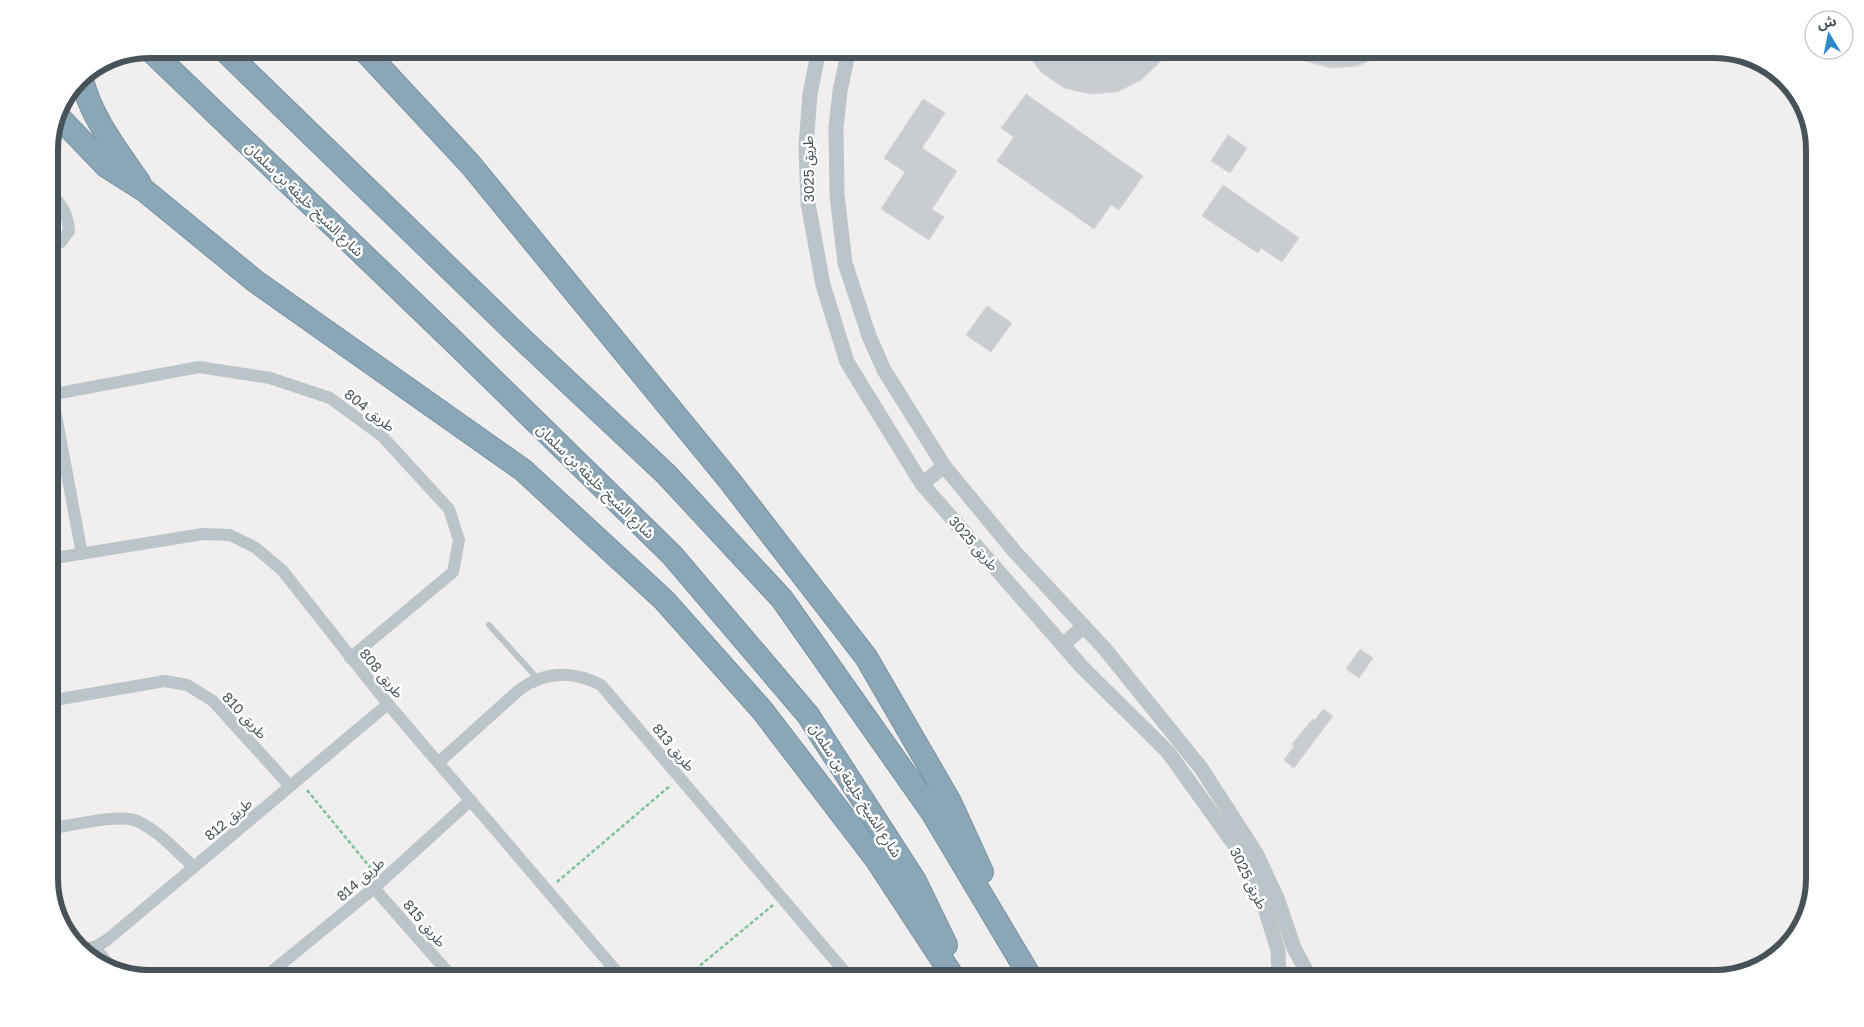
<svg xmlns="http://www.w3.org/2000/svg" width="1864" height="1027" font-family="'Golos Text','Noto Sans Arabic',sans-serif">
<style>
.building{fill:#c9ccd0;stroke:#d3d5d9}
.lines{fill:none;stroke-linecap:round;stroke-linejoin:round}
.motorway-casing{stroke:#7792a2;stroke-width:24}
.path{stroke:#7ec397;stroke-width:2.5;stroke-dasharray:4 2.5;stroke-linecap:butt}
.service{stroke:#bbc4c9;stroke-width:6}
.minor{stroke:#bbc4c9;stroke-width:12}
.tertiary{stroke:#bbc4c9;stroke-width:15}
.motorway{stroke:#8ba7b7;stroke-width:22}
.labels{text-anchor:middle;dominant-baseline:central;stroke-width:5;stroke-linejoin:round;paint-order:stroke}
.street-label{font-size:14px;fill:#485359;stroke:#fff}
.rim{fill:none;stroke:#485359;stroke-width:6}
</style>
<rect width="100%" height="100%" fill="#f0eeee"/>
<g class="building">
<path d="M1024,49H1167L1160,62L1141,80L1117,92L1090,94L1064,88L1041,72Z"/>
<path d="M1287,49H1395L1358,66L1331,68L1305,61Z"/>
<path d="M1026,94L1143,176L1119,210L1111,205L1094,229L997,161L1014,137L1001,128Z"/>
<path d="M923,99L945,113L922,148L957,171L932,209L944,217L929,240L881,209L905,172L884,158Z"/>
<path d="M1228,135L1247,148L1230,173L1211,161Z"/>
<path d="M1223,185L1299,238L1282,262L1261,248L1258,253L1202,216Z"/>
<path d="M987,306L1012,323L991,352L966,335Z"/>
<path d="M1360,649L1373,658L1359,678L1346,669Z"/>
<path d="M1323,709L1333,716L1294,768L1284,760L1294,746L1292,744L1300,734L1313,719L1315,720Z"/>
</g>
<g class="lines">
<defs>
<g id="motorway">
<path d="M149,49L445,333L672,555L808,715L915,881L946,945"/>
<path d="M223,49L520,337L666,474L782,599L932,812L1031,978"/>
<path d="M363,49L470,164L729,480L866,657L950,802L982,872"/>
<path d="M81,76C90,116 116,149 139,182"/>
<path d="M56,114L106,166L144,190L255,281L523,470L664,600L762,710L876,859L954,978"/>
</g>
</defs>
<use href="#motorway" class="motorway-casing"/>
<g class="path">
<path d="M307,790L373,871"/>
<path d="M557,882L671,785"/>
<path d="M685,978L773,905"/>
</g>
<g class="service">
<path d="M489,625L538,679"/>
<path d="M97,946L119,971"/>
</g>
<g class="minor">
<path d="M49,193C62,204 68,214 69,231L61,242L49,245"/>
<path d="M52,394L82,554"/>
<path d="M49,395L199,367L270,378L330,398L382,436L449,509L459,540L453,572L350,658"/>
<path d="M49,559L203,534L230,535L256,548L282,570L388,704L622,978"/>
<path d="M49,701L165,681L187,685L213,701L290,786"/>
<path d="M439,762L519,690C545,671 572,670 601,685L850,978"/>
<path d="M49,829C69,826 120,813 137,821C159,831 176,851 194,867"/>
<path d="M374,888L453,978"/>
<path d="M83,949L97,946L107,940L388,704"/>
<path d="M279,966L290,978"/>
<path d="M264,978L374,888L471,800"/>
</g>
<g class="tertiary">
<path d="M819,49L810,94L806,146L808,203L823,285L847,362L922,484L1082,667L1168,752L1242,855L1263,902L1278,950L1279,978"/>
<path d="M849,49L840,91L836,128L837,195L845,263L869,336L884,370L944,466L1015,552L1104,648L1201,768L1256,853L1277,898L1294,948L1310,978"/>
<path d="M922,484L944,466"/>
<path d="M1063,645L1084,626"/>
</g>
<use href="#motorway" class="motorway"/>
</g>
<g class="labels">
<g class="street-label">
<text transform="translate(808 169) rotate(-91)">طريق 3025</text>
<text transform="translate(305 199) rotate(44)">شارع الشيخ خليفة بن سلمان</text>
<text transform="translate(370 410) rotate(38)">طريق 804</text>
<text transform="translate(596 481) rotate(44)">شارع الشيخ خليفة بن سلمان</text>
<text transform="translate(974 543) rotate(49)">طريق 3025</text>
<text transform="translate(382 673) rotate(50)">طريق 808</text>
<text transform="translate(245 715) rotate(47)">طريق 810</text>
<text transform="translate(674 747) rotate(50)">طريق 813</text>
<text transform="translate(856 790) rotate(57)">شارع الشيخ خليفة بن سلمان</text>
<text transform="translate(228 819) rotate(-40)">طريق 812</text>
<text transform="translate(1249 878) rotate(64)">طريق 3025</text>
<text transform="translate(360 879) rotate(-41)">طريق 814</text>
<text transform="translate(425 923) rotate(49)">طريق 815</text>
</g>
</g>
<path d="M0 0H1864V1027H0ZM149 58H1715A91 91 0 0 1 1806 149V879A91 91 0 0 1 1715 970H149A91 91 0 0 1 58 879V149A91 91 0 0 1 149 58Z" fill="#fff" fill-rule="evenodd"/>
<path class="rim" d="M149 58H1715A91 91 0 0 1 1806 149V879A91 91 0 0 1 1715 970H149A91 91 0 0 1 58 879V149A91 91 0 0 1 149 58Z"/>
<g transform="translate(1829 35) rotate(350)"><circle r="24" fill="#ffffff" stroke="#b6babd"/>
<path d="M0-4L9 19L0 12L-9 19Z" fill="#2f89c9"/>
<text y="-8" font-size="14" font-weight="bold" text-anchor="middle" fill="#485359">ش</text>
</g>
</svg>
